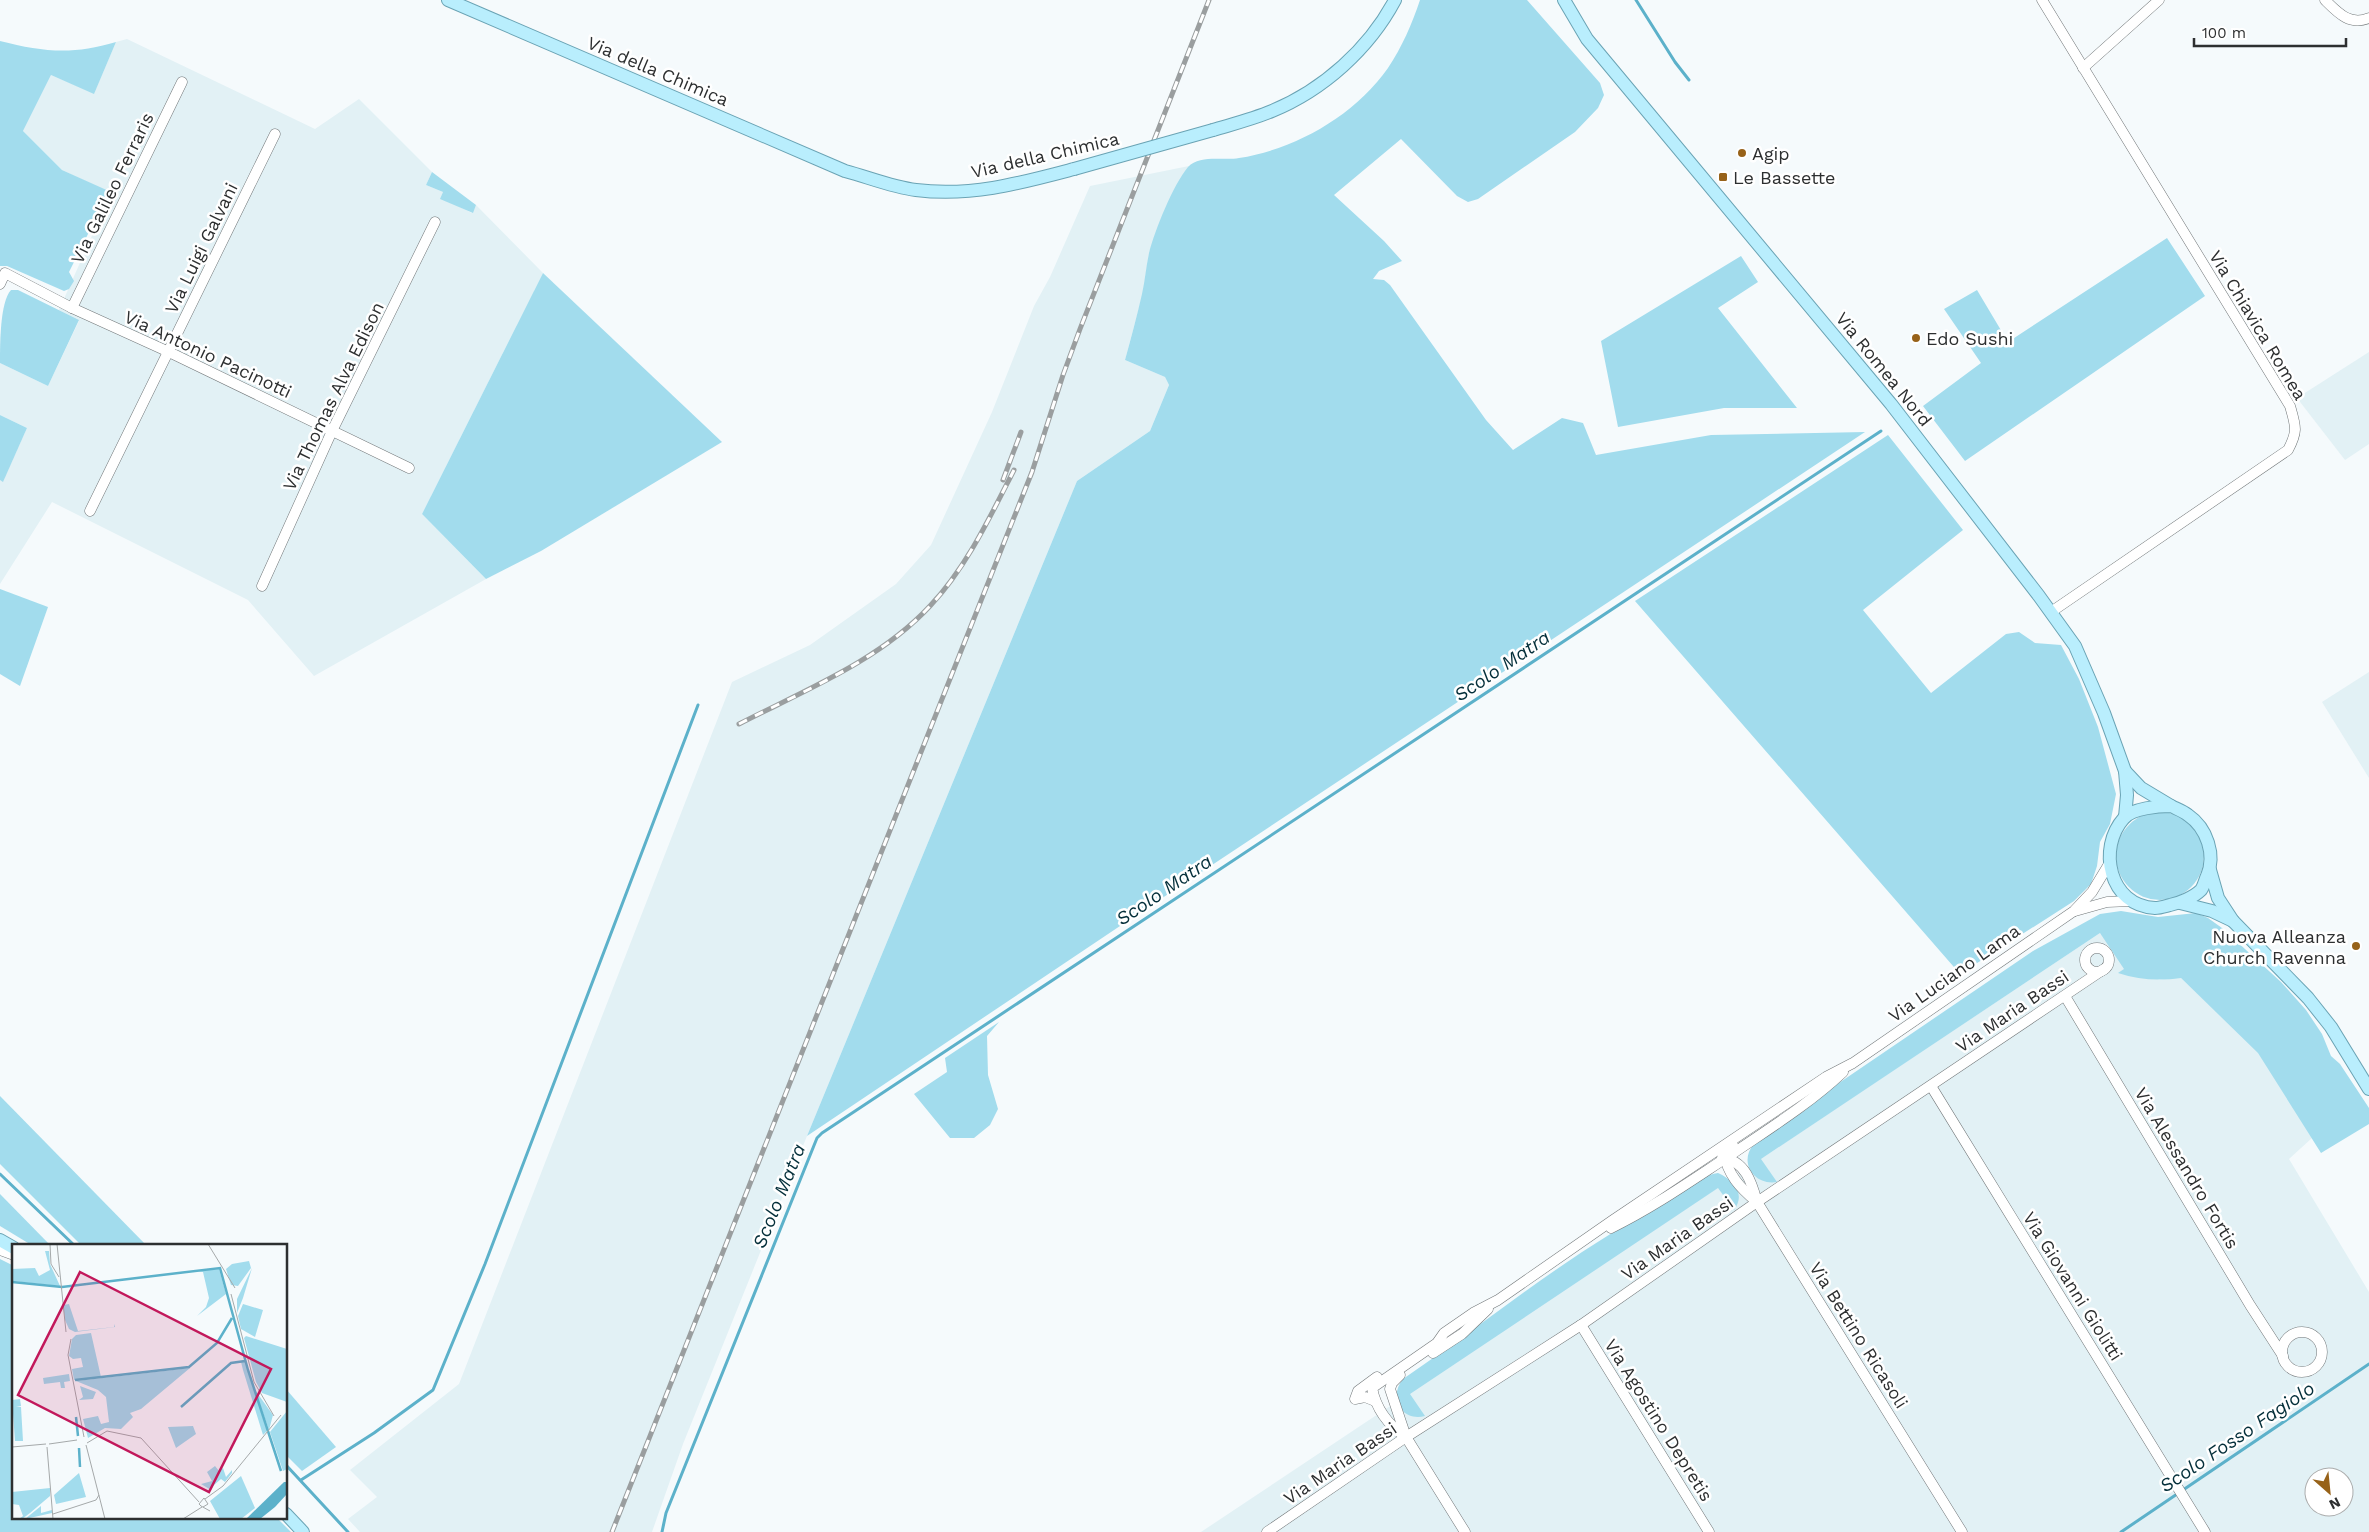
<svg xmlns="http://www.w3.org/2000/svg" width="2369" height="1532" font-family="'Work Sans',sans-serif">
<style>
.built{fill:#e2f1f5;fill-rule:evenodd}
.green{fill:#a2dced}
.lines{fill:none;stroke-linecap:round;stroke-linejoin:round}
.stream{stroke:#5cb1ca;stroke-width:3}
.minor-casing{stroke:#727779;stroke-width:11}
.major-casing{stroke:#6aa3b4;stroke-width:14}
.minor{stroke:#fff;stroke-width:10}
.major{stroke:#b9eefd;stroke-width:12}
.rail-casing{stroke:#9a9e9f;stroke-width:5}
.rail{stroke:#fff;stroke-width:3;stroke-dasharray:9;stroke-linecap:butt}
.major-bridge-casing{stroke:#6aa3b4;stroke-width:14;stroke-linecap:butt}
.major-bridge{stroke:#b9eefd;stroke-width:12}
.poi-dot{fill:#976219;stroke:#fff;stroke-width:2}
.labels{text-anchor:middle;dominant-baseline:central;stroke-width:5;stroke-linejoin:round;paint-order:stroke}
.street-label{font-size:18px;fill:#2d2f30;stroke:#fff}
.poi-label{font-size:18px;fill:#2d2f30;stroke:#fff;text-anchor:start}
.water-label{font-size:19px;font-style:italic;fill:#042f3a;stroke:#fff}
.inset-river{fill:none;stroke:#5cb1ca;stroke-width:2.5}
.inset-road{fill:none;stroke:#a5a9aa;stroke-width:1}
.view{fill:#c2185b;fill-opacity:0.15;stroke:#c2185b;stroke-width:2.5}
.inset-edge{fill:none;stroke:#2d2f30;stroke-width:2.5}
</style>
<rect width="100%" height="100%" fill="#f5fafc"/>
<g class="built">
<path d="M127,39L315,129L359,99L432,172L426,185L443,192L441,198L472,213L476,205L543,273L422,514L486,579L314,676L248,600L52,502L0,584V480L3,481L27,428L0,415V363L48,386L79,321L59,310L111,193L62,170L23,131L51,75L94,93L116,42Z"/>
<path d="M1189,166L1159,225L1149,253L1143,293L1125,360L1165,377L1169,385L1150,431L1077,481L807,1136L683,1444L652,1532H360L348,1519L377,1497L350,1470L459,1384L732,682L810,645L896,584L931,545L992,412L1034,306L1050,277L1090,186Z"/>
<path d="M2369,352V444L2345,460L2297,398Z"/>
<path d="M2369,672V778L2322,702Z"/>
<path d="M2100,933L2159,980L2181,978L2259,1053L2312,1138L2289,1159L2369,1292V1532H1201ZM2314,1477H2344V1507H2314Z"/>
</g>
<g class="green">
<path d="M1420,0H1527L1600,83L1604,95L1598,108L1575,132L1478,199L1468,202L1457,196L1401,139L1334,195L1384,241L1402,261L1379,271L1373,279L1384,280L1390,285L1486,420L1513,450L1562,418L1583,423L1596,455L1711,435L1865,432L1120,926L807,1136L1077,481L1150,431L1169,385L1165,377L1125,360C1131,338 1137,316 1142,294C1145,281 1146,267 1149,253C1155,230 1173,185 1188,167C1200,154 1224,161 1239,158C1296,149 1354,116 1388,68C1402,47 1412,24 1420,0Z"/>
<path d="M0,41C43,52 73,55 116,42L94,94L51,75L23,131L62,170L111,192L114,196L111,206L101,208L69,272L74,281L69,289L64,291L7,266H0Z"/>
<path d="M432,172L476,205L473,213L440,199L443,192L426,185Z"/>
<path d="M2167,238L2205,296L1965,461L1923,406L1981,363L1944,309L1977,290L2008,342Z"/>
<path d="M1741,256L1758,282L1718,308L1797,408H1724L1618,427L1601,341Z"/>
<path d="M543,273L722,442L541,551L486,579L422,514Z"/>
<path d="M11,290H18L79,320L48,386L0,363C0,343 0,302 11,290Z"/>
<path d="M0,415L27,428L3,482L0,480Z"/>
<path d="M1888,435L1963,530L1863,610L1931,693L2006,634L2019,632L2035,643L2061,645L2079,679L2098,727L2116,794L2110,824L2100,842L2097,866L2091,884L2074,901L1960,974L1635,601Z"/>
<path d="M0,589L48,607L20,686L0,674Z"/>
<circle cx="2160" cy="856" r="44"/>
<path d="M2121,911L2158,917L2196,913L2208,918L2222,928L2281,982L2306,1010L2322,1034L2331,1056L2340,1064L2369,1108V1124L2321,1153L2258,1053L2181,978C2159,981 2139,980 2118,973L2124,969L2100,933L1761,1159L1777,1182C1754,1186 1738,1162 1754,1144L1804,1111L1836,1085L2033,951L2100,914Z"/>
<path d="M999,1022L987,1036L988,1075L998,1109L990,1125L974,1138H950L914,1094L947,1072L945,1058Z"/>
<path d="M0,1096L147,1246H82L0,1164Z"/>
<path d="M1718,1173C1734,1180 1746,1194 1734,1210L1718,1188L1410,1394L1425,1416C1401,1422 1388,1397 1403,1379C1474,1331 1540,1277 1612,1233C1627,1223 1644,1217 1659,1207C1677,1197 1696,1176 1718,1173Z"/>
<path d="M0,1194L51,1246H33L0,1226Z"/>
<path d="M0,1259L14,1266V1518H277L291,1532H0Z"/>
<path d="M286,1389L336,1447L302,1471L286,1455Z"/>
</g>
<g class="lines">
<g class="stream">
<path d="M1636,0L1675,62L1689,80"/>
<path d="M0,1174L75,1246"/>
<path d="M286,1465L348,1532"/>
<path d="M301,1480L374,1433L433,1390L485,1264L698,705"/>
<path d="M662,1532L666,1513L817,1138L822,1133L1881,431"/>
<path d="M2121,1532L2369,1364"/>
</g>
<defs>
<g id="minor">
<path d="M2042,0L2290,406C2296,427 2298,431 2288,450L2051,612"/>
<path d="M2325,0C2338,13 2350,26 2369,18"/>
<path d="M2083,68L2159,0"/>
<path d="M0,284L5,273L72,308L169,352L409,468"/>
<path d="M72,308L182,82"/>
<path d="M90,511L275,134"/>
<path d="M262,586L332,431L435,222"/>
<path d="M2075,911L2107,902L2131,901"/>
<circle cx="2097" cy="960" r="12"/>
<path d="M2065,996L2250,1305L2283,1356"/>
<path d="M1931,1086L2205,1532"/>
<path d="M1733,1145L1724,1152C1727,1174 1740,1188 1757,1202L1962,1532"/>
<path d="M1722,1158C1745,1160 1752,1183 1757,1202"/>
<path d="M1611,1228C1654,1207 1692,1180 1732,1154C1770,1128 1809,1104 1843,1072"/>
<path d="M0,1250L14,1255"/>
<path d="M1581,1325L1709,1532"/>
<circle cx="2302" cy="1352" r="20"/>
<path d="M1433,1353L1462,1334L1488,1309"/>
<path d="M1400,1375L1392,1383L1390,1389L1406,1437"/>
<path d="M1375,1401L1365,1397L1355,1399L1358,1391L1377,1377"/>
<path d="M1267,1532L1406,1437L1581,1325L1757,1202L2104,969"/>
<path d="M1465,1532L1406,1437C1388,1425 1376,1409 1372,1388L1437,1343L1444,1333L1473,1313L1498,1300L1613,1220L1826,1077L1853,1063L2074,911L2092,892L2109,864"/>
</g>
<g id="major">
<path d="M448,0L845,171C868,177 892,187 916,190C971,197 1021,183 1074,169"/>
<path d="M1564,0L1587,39L1891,404L2039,596L2075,646L2104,713L2125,771L2127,795L2125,817"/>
<path d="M1213,130C1233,124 1253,119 1272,111C1323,90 1369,49 1395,0"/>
<path d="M2125,771L2141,788L2171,806"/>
<path d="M2171,806C2177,809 2183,811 2188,815C2207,828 2216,855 2207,876C2205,880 2204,886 2201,890C2194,897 2180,903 2170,905C2166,906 2160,908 2155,908C2109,906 2097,848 2124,818C2133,808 2159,806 2171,806Z"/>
<path d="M2210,870L2218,898L2233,921L2308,998L2331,1027L2369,1089"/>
<path d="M2180,903L2212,911L2233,921"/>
<path d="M0,1240L14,1248"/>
<path d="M286,1514L303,1532"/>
</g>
</defs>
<use href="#minor" class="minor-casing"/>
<use href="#major" class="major-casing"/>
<use href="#minor" class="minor"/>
<use href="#major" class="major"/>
<defs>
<g id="rail">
<path d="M1003,480L1021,432"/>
<path d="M739,724C805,690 879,661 930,606C966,568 990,517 1014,470"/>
<path d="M612,1532L1032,472L1063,375L1080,329L1209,0"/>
</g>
</defs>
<use href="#rail" class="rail-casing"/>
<use href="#rail" class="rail"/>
<defs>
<path id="major-bridge" d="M1074,169L1213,130"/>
</defs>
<use href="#major-bridge" class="major-bridge-casing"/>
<use href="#major-bridge" class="major-bridge"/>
</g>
<g class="poi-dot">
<circle cx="1742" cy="153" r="5"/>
<rect x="1718" y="172" width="10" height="10" rx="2.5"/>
<circle cx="1916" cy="338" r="5"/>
<circle cx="2356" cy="946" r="5"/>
</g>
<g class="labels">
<g class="street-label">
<text transform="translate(658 71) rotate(23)">Via della Chimica</text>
<text transform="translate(1045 155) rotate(-13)">Via della Chimica</text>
<text transform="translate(112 188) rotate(-64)">Via Galileo Ferraris</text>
<text transform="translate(201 248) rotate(-64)">Via Luigi Galvani</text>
<text transform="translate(2258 325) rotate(59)">Via Chiavica Romea</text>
<text transform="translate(208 354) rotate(25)">Via Antonio Pacinotti</text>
<text transform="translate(1884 369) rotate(51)">Via Romea Nord</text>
<text transform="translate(333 396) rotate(-64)">Via Thomas Alva Edison</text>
<text transform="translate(1954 973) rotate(-35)">Via Luciano Lama</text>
<text transform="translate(2012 1011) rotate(-34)">Via Maria Bassi</text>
<text transform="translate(2187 1168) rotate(59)">Via Alessandro Fortis</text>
<text transform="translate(1677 1238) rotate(-35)">Via Maria Bassi</text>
<text transform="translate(2073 1286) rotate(58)">Via Giovanni Giolitti</text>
<text transform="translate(1859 1335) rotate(58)">Via Bettino Ricasoli</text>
<text transform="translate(1659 1420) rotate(58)">Via Agostino Depretis</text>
<text transform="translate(1340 1463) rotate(-34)">Via Maria Bassi</text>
</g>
<g class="poi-label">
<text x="1752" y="153">Agip</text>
<text x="1733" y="177">Le Bassette</text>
<text x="1926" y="338">Edo Sushi</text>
<text x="2346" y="936" text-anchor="end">Nuova Alleanza<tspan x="2346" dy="21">Church Ravenna</tspan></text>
</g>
<g class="water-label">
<text transform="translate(1502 666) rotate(-34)">Scolo Matra</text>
<text transform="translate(1164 890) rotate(-34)">Scolo Matra</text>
<text transform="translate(779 1196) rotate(-68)">Scolo Matra</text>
<text transform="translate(2237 1437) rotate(-34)">Scolo Fosso Fagiolo</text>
</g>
</g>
<g transform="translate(12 1244)">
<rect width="275" height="275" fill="#f5fafc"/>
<path d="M33,7H37L38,20L48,42L0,37V25L23,24L27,32L38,26ZM237,17L239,24L226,42L219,41L214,25L220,20ZM240,24L231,54L225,69V55ZM207,25L214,50L185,72L194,63L197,54L191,28L185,27ZM57,60L66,87L102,83V80L103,83L63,88L57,85L53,76L51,61ZM231,60L251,66L243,93L229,85L226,72ZM79,89L89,133L62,136L60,125L71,123L69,114L61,115L57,112L60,95L64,91ZM234,92L275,105V158L250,149L244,138L232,94ZM233,117L255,187L251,191L231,126L229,118ZM178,124L129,165L118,169L121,173L109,185L93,184L76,194L71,175L86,172L89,180L97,178L94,153L86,146L64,137ZM57,130L58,137L52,138L53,144H49L48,138L32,140L31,134ZM68,142L84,148L81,155L67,156L71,153ZM243,146L261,171L257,186ZM8,155L9,162L4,163H9L11,197H3L0,156ZM275,167V225L271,227L258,188ZM181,182L184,190L164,204L156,183ZM203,222L207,227L211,224L214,233L220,226V229L213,238L209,235L202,241L199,246L189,240L200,237L195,228ZM67,229L74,253L44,260L42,251ZM229,232L243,264L229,275H208L198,257ZM38,244V252L18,269L10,275H7L11,272L7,261L0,260V248ZM29,262V269L40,266V269L13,275Z" fill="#a2dced"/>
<path d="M272,238H275V250L263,263L248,275H234Z" fill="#5cb1ca"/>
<path class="inset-river" d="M0,38L50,43L208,24L236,126L269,227M63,136L177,123L205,99L220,74M169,163L219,119L233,117M64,173L66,192M67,204L68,223"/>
<path class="inset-road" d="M38,0L39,20L47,33M45,0L54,88M196,0L223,44M219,50L242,138L262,172M59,95L56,111L72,193M75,199L95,187L129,194L187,258M37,200L65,196M74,201L93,275M0,203L34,200M35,203L41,275M193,255L211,242L269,171M191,263L196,260L192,254L187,260L189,262L198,267M41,270L84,256L87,251M171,275L190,263"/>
<path class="view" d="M68,28L259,125L197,248L6,151Z"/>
<rect width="275" height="275" class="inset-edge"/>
</g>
<g transform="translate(2329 1492) rotate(153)"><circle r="24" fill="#ffffff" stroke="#abacac"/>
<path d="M0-4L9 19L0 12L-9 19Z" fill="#976219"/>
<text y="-8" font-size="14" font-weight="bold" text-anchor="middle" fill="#2d2f30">N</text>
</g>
<path d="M2194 38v8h152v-8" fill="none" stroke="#2d2f30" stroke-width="2.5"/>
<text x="2202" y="38" font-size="15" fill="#2d2f30" stroke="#ffffff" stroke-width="4" paint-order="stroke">100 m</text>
</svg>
